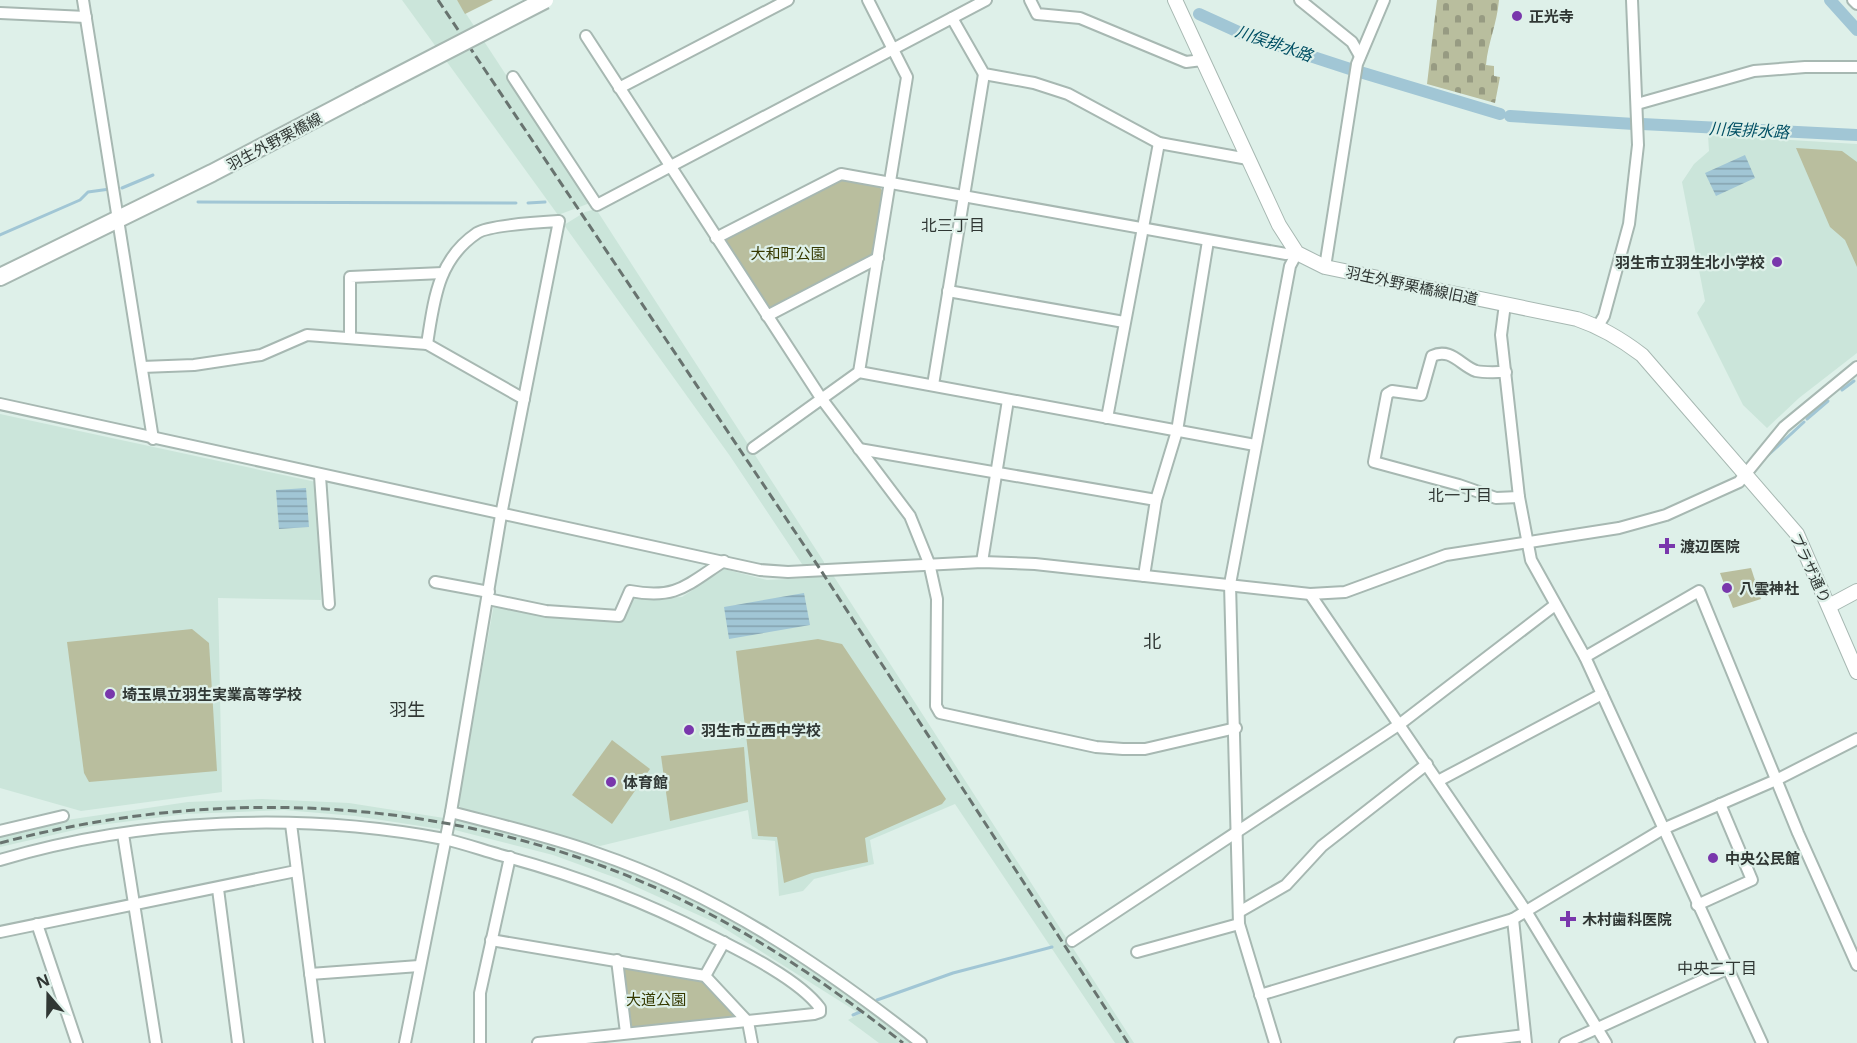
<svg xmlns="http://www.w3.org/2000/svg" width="1857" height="1043" font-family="'Open Sans','Noto Sans JP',sans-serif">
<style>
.built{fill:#cbe5da}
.green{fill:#b9be9e}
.cemetery{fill:url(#cemetery-stones)}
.water{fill:url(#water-rules)}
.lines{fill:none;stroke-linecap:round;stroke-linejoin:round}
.stream{stroke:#a1c6d5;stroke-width:3}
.canal{stroke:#a1c6d5;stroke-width:12}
.minor-casing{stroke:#a7b8b2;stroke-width:14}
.tertiary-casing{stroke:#a7b8b2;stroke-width:16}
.primary-casing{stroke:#a7b8b2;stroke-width:20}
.minor{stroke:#fff;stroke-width:10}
.tertiary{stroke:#fff;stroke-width:14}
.primary{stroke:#fff;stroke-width:16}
.rail{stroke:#68736f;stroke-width:3;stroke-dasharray:9 4.5;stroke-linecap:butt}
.primary-bridge-casing{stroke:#a7b8b2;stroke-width:20;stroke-linecap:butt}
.primary-bridge{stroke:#fff;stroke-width:16}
.poi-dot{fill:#7937ac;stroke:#def0e9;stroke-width:2}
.labels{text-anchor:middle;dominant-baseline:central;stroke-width:4.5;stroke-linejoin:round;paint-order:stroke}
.poi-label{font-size:15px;font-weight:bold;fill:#303734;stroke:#def0e9;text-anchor:start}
.street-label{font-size:15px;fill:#303734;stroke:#def0e9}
.park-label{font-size:15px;fill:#353900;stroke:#def0e9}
.water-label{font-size:16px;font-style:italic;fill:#004f64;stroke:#def0e9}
.neighbourhood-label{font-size:16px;fill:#303734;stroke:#def0e9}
.quarter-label{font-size:18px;fill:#303734;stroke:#def0e9}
</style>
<defs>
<pattern id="cemetery-stones" width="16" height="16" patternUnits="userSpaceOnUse" patternTransform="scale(1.5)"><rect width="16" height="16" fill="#b9be9e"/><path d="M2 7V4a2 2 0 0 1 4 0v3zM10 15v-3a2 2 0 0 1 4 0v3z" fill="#979b82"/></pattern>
<pattern id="water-rules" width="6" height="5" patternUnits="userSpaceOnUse" patternTransform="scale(1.5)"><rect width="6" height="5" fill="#a1c6d5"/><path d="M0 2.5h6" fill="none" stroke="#84a2ae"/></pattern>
</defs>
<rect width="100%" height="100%" fill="#def0e9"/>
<g class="built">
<path d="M402,0H457L590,203L558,215Z"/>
<path d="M1708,135L1857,144V353L1799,398L1767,428L1743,405L1697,313L1705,301L1682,182L1694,164L1709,151Z"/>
<path d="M596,209L824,562V566L804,567L730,456L564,225L585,212Z"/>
<path d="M0,414L316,482L321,600L218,598L222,792L81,811L0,788Z"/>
<path d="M724,569L767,580L808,578V575L831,572L1134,1043H1115L955,804L870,840L874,864L814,879L803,891L779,896L775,841L752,839L748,810L600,846L463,812L458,804L494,604L622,621L633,595L647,599L682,597Z"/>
<path d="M262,799L349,803L444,818L440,829L355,816L284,810L186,814L92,826L0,847V835L53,822L188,802Z"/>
<path d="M456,818L503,829L584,853L688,897L772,942L852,996L914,1043H879L848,1020L859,1014L854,1010L716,923L619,879L553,855L455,830Z"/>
</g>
<g class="green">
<path d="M457,0H493L465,14Z"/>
<path d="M1796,148L1842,151L1857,162V267L1845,240L1830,227Z"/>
<path d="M840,179L878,185L882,190L875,256L768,312L720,239Z"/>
<path d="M1751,568L1761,599L1733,608L1720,573Z"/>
<path d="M192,629L209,643L217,771L89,782L84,773L67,642Z"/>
<path d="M818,639L842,644L946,799L942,804L865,838L868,862L812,873L784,883L777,837L758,836L736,651Z"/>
<path d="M612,740L650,769L612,824L572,795Z"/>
<path d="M744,747L748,802L670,821L661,756Z"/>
<path d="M621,966L704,979L740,1019L630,1028Z"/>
</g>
<path class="cemetery" d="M1437,0H1499C1497,24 1488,42 1486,65L1494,66V76L1500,77L1495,103L1427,84Z"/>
<g class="water">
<path d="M1745,155L1755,178L1716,196L1705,173Z"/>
<path d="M306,488L309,527L279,529L276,490Z"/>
<path d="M804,593L810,625L729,639L724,607Z"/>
</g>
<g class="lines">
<g class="stream">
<path d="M122,188L153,175"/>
<path d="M198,202L516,203"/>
<path d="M528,203L545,202"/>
<path d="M0,235L80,200L88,192L110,189"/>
<path d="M1842,390L1854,381"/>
<path d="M1807,419L1828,401"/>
<path d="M1766,457L1804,422"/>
<path d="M877,1000L953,973L1052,947"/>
<path d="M853,1015L860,1012"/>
</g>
<g class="canal">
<path d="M1830,0L1857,30"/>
<path d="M1199,14L1243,34L1350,69"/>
<path d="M1360,72L1500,114"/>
<path d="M1510,116L1634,124"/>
<path d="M1642,124L1857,135"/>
</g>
<defs>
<g id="minor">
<path d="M83,0L153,439"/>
<path d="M1030,0L1037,14L1080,18L1186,62L1202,60"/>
<path d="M1300,0L1352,42L1360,56"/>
<path d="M1853,0L1857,4"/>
<path d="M0,13L86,17"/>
<path d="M952,18L984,74L1034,83L1068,94L1159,143L1248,159"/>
<path d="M586,36L821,398L910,516L929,563L937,599L936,706L940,713L1096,747L1123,749H1145L1236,728"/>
<path d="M513,77L597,205L986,0"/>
<path d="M619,88L788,0"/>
<path d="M1637,104L1754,71L1805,67H1857"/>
<path d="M716,238L841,174L1286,254L1297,253"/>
<path d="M1325,267L1357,64L1384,0"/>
<path d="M948,291L1124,322"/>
<path d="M1505,304L1501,335L1519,497L1531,560L1585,657L1762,1043"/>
<path d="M767,316L878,258"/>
<path d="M1598,326L1604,316L1629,224L1638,145L1632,0"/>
<path d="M350,338V277L443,273"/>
<path d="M142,367L194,365L261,355L307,335L427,344L524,399"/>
<path d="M859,372L1255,445"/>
<path d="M1506,372C1497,372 1485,373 1476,371C1461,366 1451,347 1432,356L1421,395L1392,391L1387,394L1374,462L1459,485L1496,498L1519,497"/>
<path d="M933,385L984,74"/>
<path d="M0,404L760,570L788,572L982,562L1035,564L1310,594L1345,592L1446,555L1619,528L1666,515L1739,482L1784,427L1857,367"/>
<path d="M1107,418L1159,143"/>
<path d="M753,448L859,372L907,77L868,0"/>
<path d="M859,449L1156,500"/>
<path d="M320,476L329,604"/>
<path d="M982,562L1008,400"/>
<path d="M1144,576L1156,500L1177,431L1208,241"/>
<path d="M435,582L489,592"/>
<path d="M1310,594L1526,911L1606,1043"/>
<path d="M488,599L546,611L619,616L630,591C676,600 687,585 724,561"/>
<path d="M1585,657L1699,591L1798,833L1857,965"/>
<path d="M1438,781L1602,694"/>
<path d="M451,812C500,825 549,836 596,853C717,894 822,965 921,1043"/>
<path d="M291,824L319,1043"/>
<path d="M0,831L63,816"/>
<path d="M123,834L156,1043"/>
<path d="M0,860C141,818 300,812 444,839C463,843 482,850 500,855C571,874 642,900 707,934C739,950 799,979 820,1008V1012L814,1014L538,1043"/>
<path d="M218,889L238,1043"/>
<path d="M1697,905L1752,880L1720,804"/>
<path d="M1239,912L1286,885L1322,846L1427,764"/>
<path d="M1513,919L1526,1043"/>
<path d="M37,924L77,1043"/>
<path d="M0,932L296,871"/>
<path d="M491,940L705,976L748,1022L752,1043"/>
<path d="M1072,941L1400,724L1555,605"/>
<path d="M1137,952L1239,924"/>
<path d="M617,960L626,1033"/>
<path d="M310,974L419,966"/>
<path d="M705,976L724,942"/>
<path d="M1260,995L1513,919L1663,829L1776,780L1857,739"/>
<path d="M405,1043L451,812L501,515L559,221C542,222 489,225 477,233C437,260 434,301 427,344"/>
<path d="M480,1043V993L510,857"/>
<path d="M1275,1043L1239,924L1230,584L1290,266L1297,253"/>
<path d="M1460,1043L1525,1035"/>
<path d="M1565,1043L1727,969"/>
</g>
<g id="tertiary">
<path d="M1175,0L1279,225L1297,253L1325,267L1577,319C1601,327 1621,339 1642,355L1797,534L1857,672"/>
<path d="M1829,606L1857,591"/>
</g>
<path id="primary" d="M0,277L212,173L359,96"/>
</defs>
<use href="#minor" class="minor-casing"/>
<use href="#tertiary" class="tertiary-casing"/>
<use href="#primary" class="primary-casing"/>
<use href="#minor" class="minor"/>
<use href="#tertiary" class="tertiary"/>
<use href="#primary" class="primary"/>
<g class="rail">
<path d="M438,0L820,569L1128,1043"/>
<path d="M0,843C225,783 468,797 680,899C761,938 833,988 903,1043"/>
</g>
<defs>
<path id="primary-bridge" d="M359,96L545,0"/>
</defs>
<use href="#primary-bridge" class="primary-bridge-casing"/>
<use href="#primary-bridge" class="primary-bridge"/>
</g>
<g class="poi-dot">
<circle cx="1517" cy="16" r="6"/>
<circle cx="1777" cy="262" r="6"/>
<path d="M1664 537h6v6h6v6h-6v6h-6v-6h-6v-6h6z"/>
<circle cx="1727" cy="588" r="6"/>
<circle cx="110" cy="694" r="6"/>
<circle cx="689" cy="730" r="6"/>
<circle cx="611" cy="782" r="6"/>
<circle cx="1713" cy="858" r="6"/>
<path d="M1565 910h6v6h6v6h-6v6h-6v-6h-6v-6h6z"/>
</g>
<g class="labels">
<g class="poi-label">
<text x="1529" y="16">正光寺</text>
<text x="1765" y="262" text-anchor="end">羽生市立羽生北小学校</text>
<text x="1680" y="546">渡辺医院</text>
<text x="1739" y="588">八雲神社</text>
<text x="122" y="694">埼玉県立羽生実業高等学校</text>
<text x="701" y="730">羽生市立西中学校</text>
<text x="623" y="782">体育館</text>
<text x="1725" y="858">中央公民館</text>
<text x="1582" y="919">木村歯科医院</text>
</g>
<g class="street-label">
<text transform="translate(274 141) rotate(-28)">羽生外野栗橋線</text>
<text transform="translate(1412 285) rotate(12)">羽生外野栗橋線旧道</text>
<text transform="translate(1811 568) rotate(65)">プラザ通り</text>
</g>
<g class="park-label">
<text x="788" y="253">大和町公園</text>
<text x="656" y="999">大道公園</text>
</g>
<g class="water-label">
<text transform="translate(1274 43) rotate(19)">川俣排水路</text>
<text transform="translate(1749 130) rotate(3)">川俣排水路</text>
</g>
<g class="neighbourhood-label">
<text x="953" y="225">北三丁目</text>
<text x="1460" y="495">北一丁目</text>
<text x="1717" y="968">中央二丁目</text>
</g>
<g class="quarter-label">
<text x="1152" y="641">北</text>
<text x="407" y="709">羽生</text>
</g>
</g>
<g transform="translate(48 995) rotate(340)" stroke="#def0e9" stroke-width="4.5" paint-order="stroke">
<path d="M0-4.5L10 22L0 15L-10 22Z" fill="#303734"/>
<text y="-9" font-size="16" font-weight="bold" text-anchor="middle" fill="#303734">N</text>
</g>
</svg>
